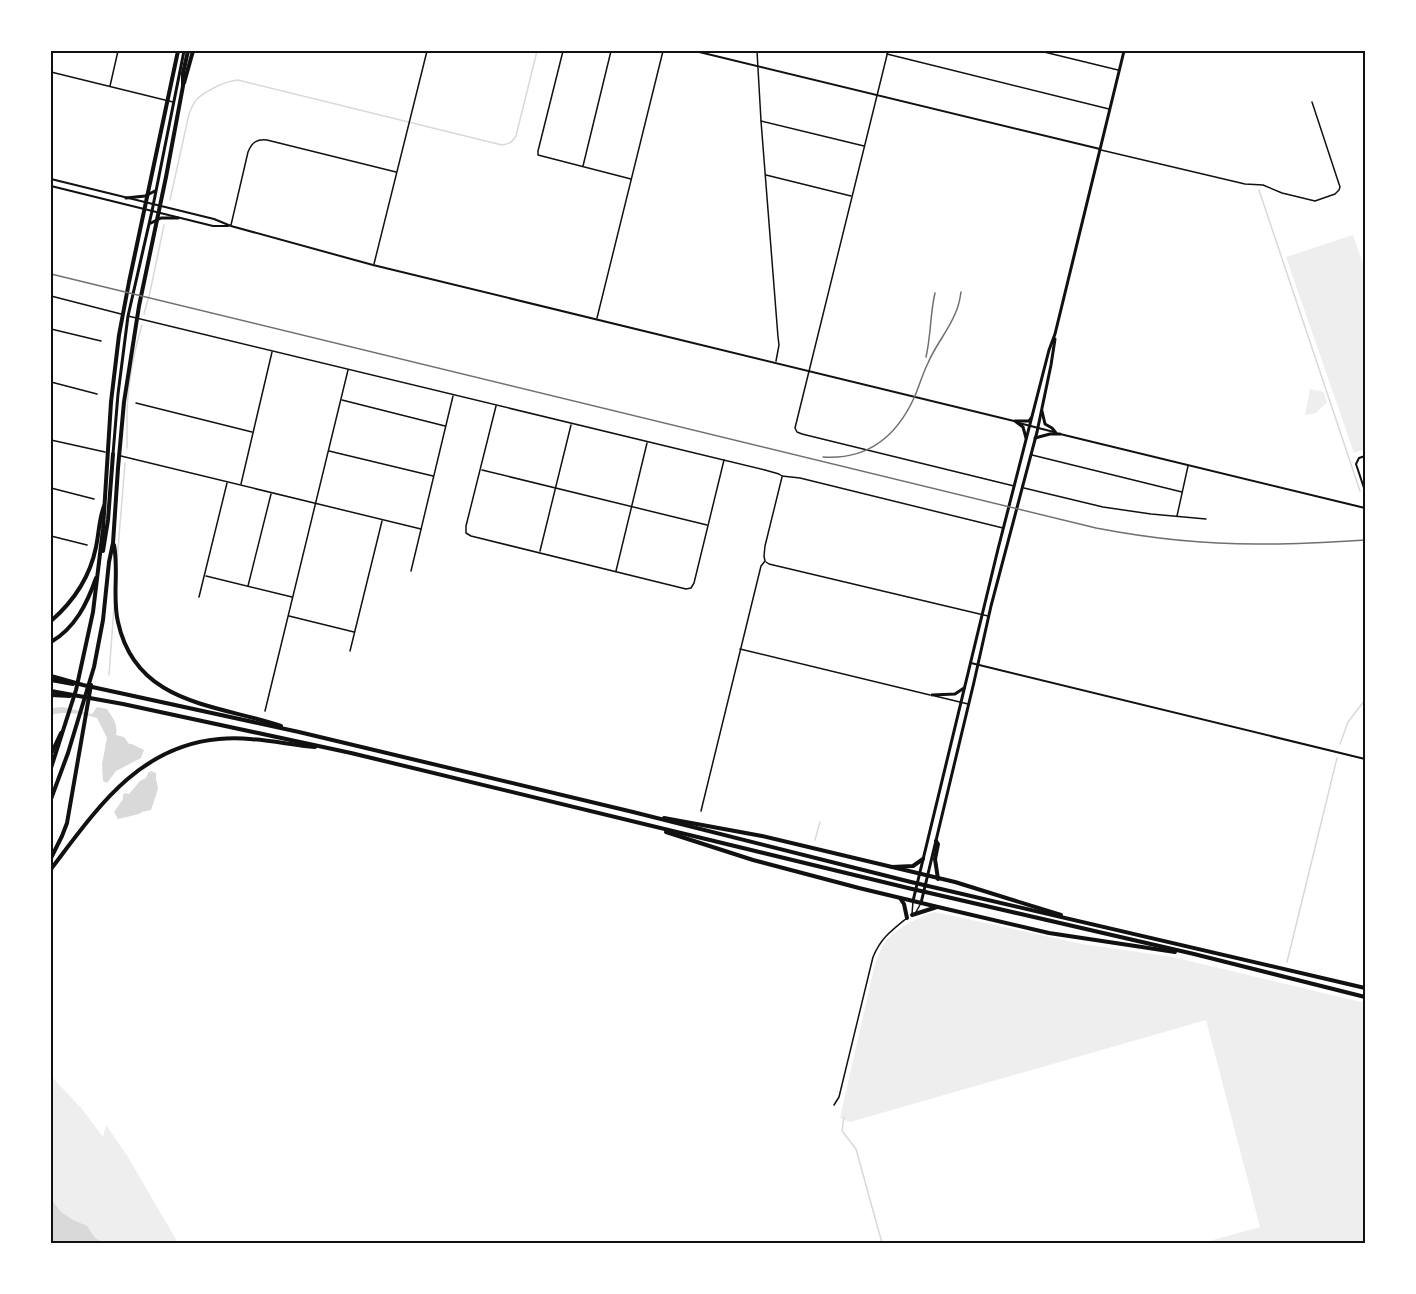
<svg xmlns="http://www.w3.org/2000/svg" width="1416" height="1294" font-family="Rubik,sans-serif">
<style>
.green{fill:#eee}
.water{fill:#d9d9d9}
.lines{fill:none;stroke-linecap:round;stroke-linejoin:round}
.stream{stroke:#d9d9d9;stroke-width:1.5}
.minor{stroke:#111;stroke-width:1.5}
.tertiary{stroke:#111;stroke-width:2}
.secondary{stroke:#111;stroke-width:3}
.motorway{stroke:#111;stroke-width:4}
.rail{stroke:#707070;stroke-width:1.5}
.neatline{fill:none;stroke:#111;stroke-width:2}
</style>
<rect width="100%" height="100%" fill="#fff"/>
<g class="green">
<path d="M1353,235L1365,269V449L1354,453L1286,257Z"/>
<path d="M1310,389L1324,392L1327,403L1324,405L1316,413L1305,415Z"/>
<path d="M935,912L1082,944L1173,957L1365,1003V1243H1202L1260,1227L1206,1020L850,1122L840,1118L875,964C878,957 881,948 885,942C894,930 921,915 935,912Z"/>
<path d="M51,1076L82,1109L103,1137L106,1125L128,1157L178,1243H51Z"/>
</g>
<g class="water">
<path d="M63,707L92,714L97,707L107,709C113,718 118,724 116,735L124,737L129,744H132L144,750L141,758L116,771L107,783L103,781L102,764L107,738L97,718C84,714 64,711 51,715V708Z"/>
<path d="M151,771L156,773V779L158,789L151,810L142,812L139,814L118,819L114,812L123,799V795L125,793L129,794L140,781L146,778L148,773Z"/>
<path d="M51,1199L61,1212L73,1220L87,1226L95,1238L104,1243H51Z"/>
</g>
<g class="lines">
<g class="stream">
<path d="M1259,190L1360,491"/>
<path d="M170,200L189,114C191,109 193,104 196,100C205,91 225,81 238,80L502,145C510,144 512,142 516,136L537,51"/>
<path d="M149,297L164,225"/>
<path d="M144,314L148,299"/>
<path d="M127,448C127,437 127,426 127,415C127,389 134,350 142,325"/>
<path d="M117,561L125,463"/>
<path d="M109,675L114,607"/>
<path d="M1340,744L1348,722L1365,700"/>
<path d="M815,840L820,822"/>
<path d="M1287,962L1337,758"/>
<path d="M844,1117L842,1131L856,1149L882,1243"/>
</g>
<g class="minor">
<path d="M563,51L538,151V155L631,179"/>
<path d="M757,51L761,121L778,337L779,345L776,361"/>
<path d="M888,51L795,428L797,432L802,434L1014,486"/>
<path d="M1040,51L1118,70"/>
<path d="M887,54L1109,109"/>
<path d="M51,72L173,102"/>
<path d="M1364,85L1365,84"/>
<path d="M110,86L118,51"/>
<path d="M761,121L864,146"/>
<path d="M1101,150L1245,184L1263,185L1282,193L1315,201L1335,194L1339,190L1340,187L1312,102"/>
<path d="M583,166L611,51"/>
<path d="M766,175L851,196"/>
<path d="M231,225L248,152C252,142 257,139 267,140L396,172"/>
<path d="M374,264L427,51"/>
<path d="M51,296L121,314"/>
<path d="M128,316L765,470L779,474L782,476L800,478L1003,528"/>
<path d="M597,318L663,51"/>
<path d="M51,329L101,341"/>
<path d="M51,382L97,394"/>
<path d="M342,400L445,426"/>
<path d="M136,403L252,432"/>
<path d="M496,406L466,526V533L471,536L686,589L691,588L694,583L724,460"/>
<path d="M51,440L105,452"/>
<path d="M329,451L433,476"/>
<path d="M1032,455L1182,492"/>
<path d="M121,456L421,529"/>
<path d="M482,470L707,525"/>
<path d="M241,484L272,352"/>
<path d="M51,488L94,499"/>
<path d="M1024,488L1103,507L1151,514L1206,519"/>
<path d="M1177,516L1188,466"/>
<path d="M51,536L87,545"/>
<path d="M540,551L571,425"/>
<path d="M766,562L769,564L988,616"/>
<path d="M411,571L453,396"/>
<path d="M616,571L647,443"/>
<path d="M206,576L292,597"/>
<path d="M248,586L271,494"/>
<path d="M199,597L227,483"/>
<path d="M289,616L354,632"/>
<path d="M740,649L930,695"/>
<path d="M350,651L382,521"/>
<path d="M935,696L968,704"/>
<path d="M265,711L348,370"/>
<path d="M701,811L761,566L765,561L764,556L765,546L782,477"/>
<path d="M916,912L921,903"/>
<path d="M912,914L913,901"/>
<path d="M834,1105L839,1097L873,957C881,938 891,931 907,918"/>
</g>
<g class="tertiary">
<path d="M695,51L1100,149"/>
<path d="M51,179L214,219L231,226L373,265L1014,421"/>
<path d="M51,186L213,226H228"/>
<path d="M1019,423L1054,432"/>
<path d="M1060,434L1365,508"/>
<path d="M1365,456L1359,458L1356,464L1365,491"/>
<path d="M971,663L1365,759"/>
</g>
<g class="secondary">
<path d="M126,198L145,196L155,191"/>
<path d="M151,223L161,218H178"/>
<path d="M1042,411L1045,424L1052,428L1056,433"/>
<path d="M1015,421L1023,427L1026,438"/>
<path d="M1016,421H1029L1031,418"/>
<path d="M1035,438L1050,434H1060"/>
<path d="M113,454L118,394L128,316L152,211L184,51"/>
<path d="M932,695L955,694L964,688"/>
<path d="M913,901L998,549L1049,350L1055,334L1124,51"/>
<path d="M921,903L974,682L991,606L1037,432L1051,365L1055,339"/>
</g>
<g class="motorway">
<path d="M184,83L193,51"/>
<path d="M114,545C119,571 112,597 118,622C136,705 216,704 281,726"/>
<path d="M103,551L108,520L113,454"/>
<path d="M51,621C74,601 90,577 96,547C99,533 99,519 104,506"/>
<path d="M51,642C75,628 87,604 96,578"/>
<path d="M51,676L83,685L299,732L633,812L911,882L1365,988"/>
<path d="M51,680L73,684"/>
<path d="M51,691L123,704L351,753L908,888L1194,954L1365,997"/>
<path d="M51,695L70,696"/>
<path d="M51,754L61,733"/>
<path d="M51,768L76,690L93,612L103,529L111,402L119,335L129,282L178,51"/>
<path d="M51,799L68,753L94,667L103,620L109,562L113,543L118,468L124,402L139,306L166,177L183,86V73L188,51"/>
<path d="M664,818L762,836L955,882L1061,915"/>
<path d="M666,832L753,860L859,888L938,907L1049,933L1175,952"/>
<path d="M936,841L938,844L935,859L938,879"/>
<path d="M51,858L62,836L67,823L91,685"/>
<path d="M892,867L913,866L923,859"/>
<path d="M51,869C96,810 138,746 219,739C252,736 283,744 315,747"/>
<path d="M900,898L904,904L907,918"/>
<path d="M912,915L937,907"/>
</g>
<g class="rail">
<path d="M51,274L1096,528C1153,539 1211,545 1269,544C1301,544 1333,542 1365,540"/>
<path d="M926,357C931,336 930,314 935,293"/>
<path d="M823,457C867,460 896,437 914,398C919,387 922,375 928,363C935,346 948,331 955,314C958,308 960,299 961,292"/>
</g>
</g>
<rect width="1416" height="1294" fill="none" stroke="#ffffff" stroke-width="105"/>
<rect x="52" y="52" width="1312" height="1190" class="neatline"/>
</svg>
